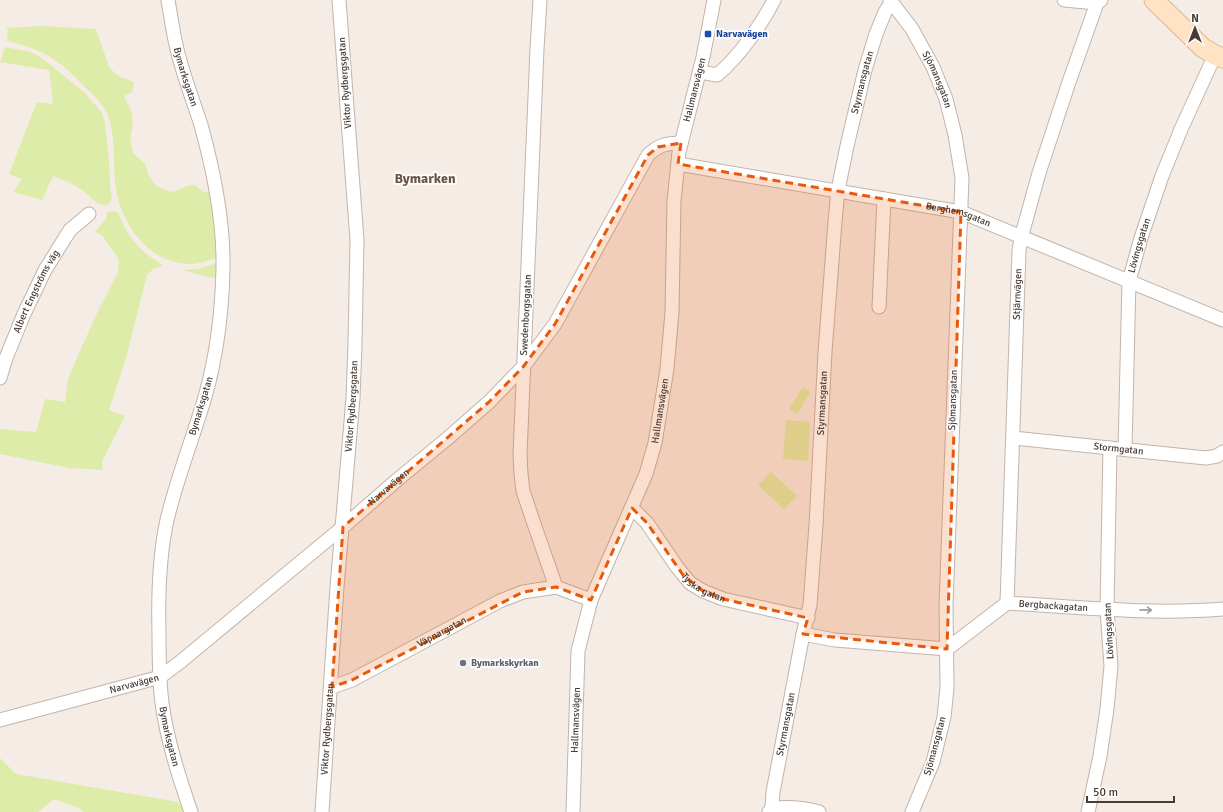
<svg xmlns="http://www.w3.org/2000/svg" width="1223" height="812" font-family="Signika,sans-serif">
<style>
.green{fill:#deecaa}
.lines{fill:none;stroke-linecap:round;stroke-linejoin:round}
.street-casing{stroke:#c3b4aa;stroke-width:15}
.secondary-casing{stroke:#dbb792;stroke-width:21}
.street{stroke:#fff;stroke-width:13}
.secondary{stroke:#ffe3c4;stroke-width:19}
.oneway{stroke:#a39d9a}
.marked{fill:#e8590c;fill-opacity:0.2;stroke:#e8590c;stroke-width:3;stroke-dasharray:8 5;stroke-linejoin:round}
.transit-dot{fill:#1a4fb4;stroke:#fff;stroke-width:1.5}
.worship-dot{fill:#6b7280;stroke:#fff;stroke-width:1.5}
.labels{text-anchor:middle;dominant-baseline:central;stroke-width:3.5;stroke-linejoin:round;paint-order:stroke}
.transit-label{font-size:10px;font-weight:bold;fill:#164399;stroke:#fff;text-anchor:start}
.street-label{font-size:10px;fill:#473b34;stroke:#fff}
.worship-label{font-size:10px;font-weight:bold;fill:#5b616d;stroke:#fff;text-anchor:start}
.district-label{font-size:14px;font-weight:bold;fill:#6b564a;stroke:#fff}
</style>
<rect width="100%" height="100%" fill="#f4ece5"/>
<g class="green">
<path d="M42,26L96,29L109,67L118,76L134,82L132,92L124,96L132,113L133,125L130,138L133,153L145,164L148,174L155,185L170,192L176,191L189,185H195L202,191L212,194L218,258C209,260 199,264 191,264C150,264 122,226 116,189C112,164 117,137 107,114C103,103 94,96 86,88C59,60 46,50 7,41L8,31L6,28Z"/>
<path d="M5,47L31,52L42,58L85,93L102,113L105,122L109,160L110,185L112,199L108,205C96,207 91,195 82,190C73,184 63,180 53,176L42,200L13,192L22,179L9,174L37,102L53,104L49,70L0,62Z"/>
<path d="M114,211L118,212C129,240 139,250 164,266L154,268L147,275L126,358L109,410L125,416L103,459L102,470L69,468L0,454V429L36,432L45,399L65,402L68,378L97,313L118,272L119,260L102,235L95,232L106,219L107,212Z"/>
<path d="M217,263V279L182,270L198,269Z"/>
<path d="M803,387L811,392L797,414L789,409Z"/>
<path d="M786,420L810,422L808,461L783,459Z"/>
<path d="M771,472L797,496L784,509L758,485Z"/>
<path d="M0,758L16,774L178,802L183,808L185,812H83L79,808L54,799L38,812H0Z"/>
</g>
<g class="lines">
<defs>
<g id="street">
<path id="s1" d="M168,0C171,17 173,33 177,49C183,75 193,100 201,125C214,172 224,220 223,269C222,312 217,355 205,397C193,438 177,478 167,520C159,557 158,595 159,632C159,656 159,680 162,703C167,740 179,777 191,812"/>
<path d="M540,0L537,49L520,455L521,474L523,491L532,518L556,587L591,600"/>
<path id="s2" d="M890,0L912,29L933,67L946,99L955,135L962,178L946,605L947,688L944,717L933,762L912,812"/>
<path d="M1064,0L1097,3"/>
<path d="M700,72L717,75C738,58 762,24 774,0"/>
<path id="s3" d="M678,164L961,212L1223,320"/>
<path d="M879,307L884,199"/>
<path id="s4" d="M0,378L6,358L24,314L45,270L70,230L89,214"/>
<path id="s5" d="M1014,438L1206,458L1217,456L1223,452"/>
<path id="s6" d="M1125,449L1129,281L1141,238L1162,176L1182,127L1215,55"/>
<path id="s7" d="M632,508L647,523L677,567L690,583L703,591L723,599L808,618"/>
<path id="s8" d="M1007,603L1019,251L1021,238L1039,173L1069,82L1097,3L1101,0"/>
<path id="s9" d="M803,634L835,640L947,649L1007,603C1079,607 1152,615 1223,609"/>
<path id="s10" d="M332,687L352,680L500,601L523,592L556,587"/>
<path id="s11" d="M0,720L160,677L179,663L343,527L397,480L448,438L489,402L523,367L555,324L648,155C659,145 666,143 681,143"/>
<path id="s12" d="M772,808L773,792L803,634L810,605L816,525L825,352L835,222L838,190L847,146L865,70L876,34L885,12L891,3"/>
<path id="s13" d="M322,812L337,587L353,398L355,344L357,240L339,0"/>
<path id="s14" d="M573,812L578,651L591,600L646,474L655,443L667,369L672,312L674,201L679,152L703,57L714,0"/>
<path d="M769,812L772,808C788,807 803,807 819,812"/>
<path d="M1088,812L1100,756L1107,709L1111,666L1107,609L1110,448"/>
</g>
<path id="secondary" d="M1154,0L1203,48L1215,55L1223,58"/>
</defs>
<use href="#street" class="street-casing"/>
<use href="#secondary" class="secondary-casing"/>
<use href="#street" class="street"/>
<use href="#secondary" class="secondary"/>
</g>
<defs><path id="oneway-shaft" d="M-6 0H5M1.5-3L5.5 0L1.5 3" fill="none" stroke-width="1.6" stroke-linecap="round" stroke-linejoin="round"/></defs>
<use class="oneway" href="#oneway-shaft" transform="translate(1146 610) rotate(1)"/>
<path class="marked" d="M681,143L678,164L961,212L947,649L803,634L808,618L723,599L703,591L683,575L647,523L632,508L591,600L556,587L523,592L352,680L332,687L343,527L489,402L523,367L555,324L648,155L658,147Z"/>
<rect class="transit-dot" x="704" y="30" width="8" height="8" rx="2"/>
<circle class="worship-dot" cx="463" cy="663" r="4"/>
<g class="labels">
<g class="transit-label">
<text x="716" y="34">Narvavägen</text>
</g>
<g class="street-label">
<text stroke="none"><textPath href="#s1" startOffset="79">Bymarksgatan</textPath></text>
<text stroke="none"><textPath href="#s2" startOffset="93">Sjömansgatan</textPath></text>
<text transform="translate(345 83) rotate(-94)">Viktor Rydbergsgatan</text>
<text stroke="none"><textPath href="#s12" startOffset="733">Styrmansgatan</textPath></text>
<text stroke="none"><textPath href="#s14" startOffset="740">Hallmansvägen</textPath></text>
<text stroke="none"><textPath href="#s3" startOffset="285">Berghemsgatan</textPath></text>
<text stroke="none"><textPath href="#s6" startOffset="205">Lövingsgatan</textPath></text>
<text stroke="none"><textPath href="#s4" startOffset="94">Albert Engströms väg</textPath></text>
<text stroke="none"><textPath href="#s8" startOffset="309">Stjärnvägen</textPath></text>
<text transform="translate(526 315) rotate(-87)">Swedenborgsgatan</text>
<text transform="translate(953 400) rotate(-88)">Sjömansgatan</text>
<text stroke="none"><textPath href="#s12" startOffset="409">Styrmansgatan</textPath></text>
<text transform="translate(201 406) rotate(-73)">Bymarksgatan</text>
<text stroke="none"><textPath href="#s13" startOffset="407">Viktor Rydbergsgatan</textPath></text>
<text stroke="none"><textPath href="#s14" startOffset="416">Hallmansvägen</textPath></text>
<text stroke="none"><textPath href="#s5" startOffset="105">Stormgatan</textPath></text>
<text stroke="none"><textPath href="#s11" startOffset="463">Narvavägen</textPath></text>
<text stroke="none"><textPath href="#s7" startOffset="109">Tyska gatan</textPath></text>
<text stroke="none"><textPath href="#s9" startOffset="267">Bergbackagatan</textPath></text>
<text transform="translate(1109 631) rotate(-93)">Lövingsgatan</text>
<text stroke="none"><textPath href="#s10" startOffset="123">Väpnargatan</textPath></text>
<text stroke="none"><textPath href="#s11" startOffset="139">Narvavägen</textPath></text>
<text stroke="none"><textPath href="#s14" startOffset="92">Hallmansvägen</textPath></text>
<text stroke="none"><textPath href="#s12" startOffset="85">Styrmansgatan</textPath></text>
<text stroke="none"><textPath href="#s13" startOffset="83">Viktor Rydbergsgatan</textPath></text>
<text stroke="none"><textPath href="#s1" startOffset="752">Bymarksgatan</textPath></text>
<text transform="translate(935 746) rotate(-75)">Sjömansgatan</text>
</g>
<g class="worship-label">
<text x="471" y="663">Bymarkskyrkan</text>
</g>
<g class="district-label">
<text x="425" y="178">Bymarken</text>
</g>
</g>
<g transform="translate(1195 28)" stroke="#ffffff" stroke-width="3" paint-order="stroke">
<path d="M0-3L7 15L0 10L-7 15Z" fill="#473b34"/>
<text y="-6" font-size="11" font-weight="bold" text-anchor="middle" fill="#473b34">N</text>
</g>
<path d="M1087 796v6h87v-6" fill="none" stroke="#473b34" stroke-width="2"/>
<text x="1093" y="796" font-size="12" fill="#473b34" stroke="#ffffff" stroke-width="3" paint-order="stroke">50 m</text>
</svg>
